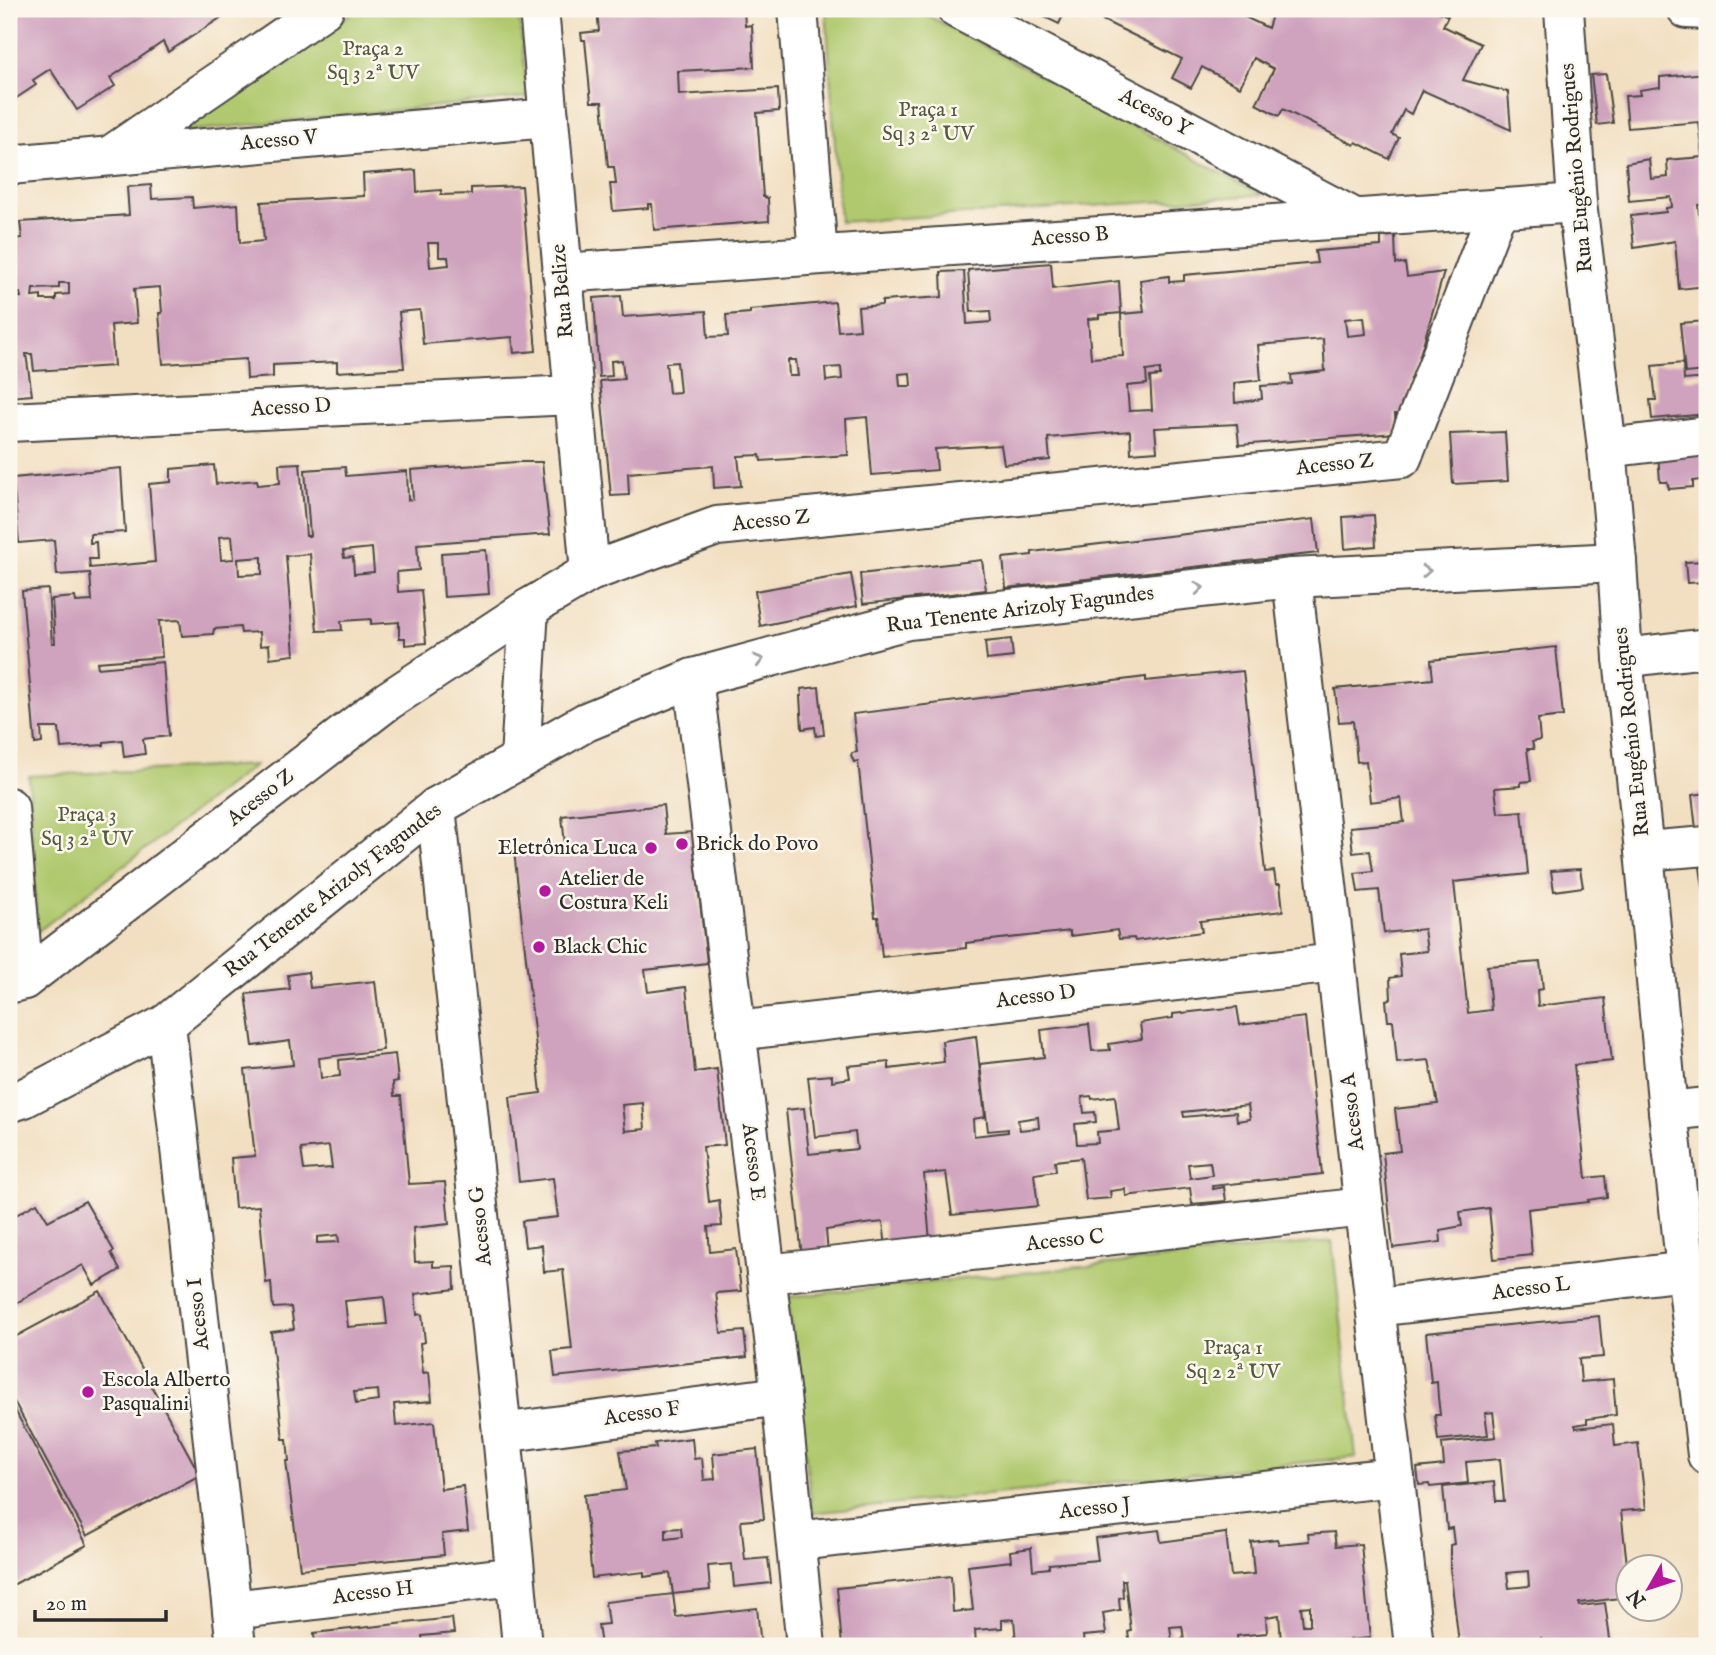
<svg xmlns="http://www.w3.org/2000/svg" width="1716" height="1655" font-family="'IM FELL English',serif">
<style>
.green{fill:#b0c96e;stroke:#6e7a4c;stroke-width:2}
.building{fill:#cfa2bd;fill-rule:evenodd}
.lines{fill:none;stroke-linecap:round;stroke-linejoin:round}
.minor-casing{stroke:#494642;stroke-width:42}
.major-casing{stroke:#494642;stroke-width:42}
.minor{stroke:#fff;stroke-width:38}
.major{stroke:#fff;stroke-width:38}
.oneway{stroke:#a0a0a0}
.poi-dot{fill:#b5179e;stroke:#fbf7ec;stroke-width:2.5}
.labels{text-anchor:middle;dominant-baseline:central;stroke-width:5;stroke-linejoin:round;paint-order:stroke}
.park-label{font-size:21px;fill:#535a3f;stroke:#fbf7ec}
.street-label{font-size:21px;fill:#2b2b2b;stroke:#fbf7ec}
.poi-label{font-size:21px;fill:#2b2b2b;stroke:#fbf7ec;text-anchor:start}
</style>
<rect width="100%" height="100%" fill="#fbf7ec"/>
<filter id="ink" filterUnits="userSpaceOnUse"><feTurbulence type="fractalNoise" baseFrequency=".0143" numOctaves="2"/><feDisplacementMap in="SourceGraphic" scale="14" xChannelSelector="R" yChannelSelector="G"/><feConvolveMatrix kernelMatrix="1 2 1 2 8 2 1 2 1" color-interpolation-filters="sRGB"/></filter>
<filter id="wash" filterUnits="userSpaceOnUse"><feTurbulence type="fractalNoise" baseFrequency=".00686" numOctaves="4" result="noise"/><feDisplacementMap in="SourceGraphic" scale="28" xChannelSelector="R" yChannelSelector="G"/><feGaussianBlur stdDeviation="1.57" result="paint"/><feColorMatrix in="noise" values="0 0 0 0 0 0 0 0 0 0 0 0 0 0 0 0 0 1.4 0 .05"/><feComposite in="paint" operator="in"/></filter>
<g filter="url(#wash)">
<rect width="100%" height="100%" fill="#f2dfc1"/>
<g class="green">
<path d="M358,9H518L528,97L177,132Z"/>
<path d="M826,9H916L1262,195L840,222Z"/>
<path d="M255,765L37,932L29,776Z"/>
<path d="M1332,1241L1356,1457L812,1513L788,1297Z"/>
</g>
<g id="blocks">
<g class="building">
<path d="M9,9H140L146,17L159,9H221L225,15L168,52L163,42L110,78L115,86L77,110L50,69L33,80L36,85L9,103V63L13,60L9,50Z"/>
<path d="M597,9H744L745,26L752,25L754,67L678,71L679,95L778,89L779,111L757,113L763,197L768,198L769,221L654,230L652,204H648V208L613,211L610,184H616L614,167H608L602,102H591L585,40H582L581,33L599,31Z"/>
<path d="M1028,9H1066L1059,24Z"/>
<path d="M1080,9H1231L1230,10L1268,28L1273,12L1265,9H1433L1448,16L1443,26L1481,44L1463,80L1508,92L1511,130L1422,90L1411,114L1404,110L1392,134L1399,138L1389,159L1356,142L1354,145L1283,109L1279,116L1256,104L1274,69L1254,58L1240,87L1202,67L1191,88L1172,78L1182,59Z"/>
<path d="M1707,73V204L1698,205L1702,239H1707V286L1679,289L1675,241L1634,248L1631,216L1666,212V208L1672,207L1671,197L1629,201L1626,163L1649,159L1651,179L1668,177L1667,160L1703,157L1699,122L1628,128L1625,96L1640,95L1639,90L1660,87V77Z"/>
<path d="M1606,74L1613,123L1597,125L1591,75Z"/>
<path d="M416,170L417,192L441,190V195L471,194V188L522,186L536,351L514,353L512,337L423,344L420,310L399,312L404,368L337,372V362L273,365V377L247,379L246,359L163,364L159,313H162L160,287L134,289L137,323L111,325L114,366L34,371L32,354H26L32,395L9,397V298L21,297L20,293L9,294V239L22,238L20,222L129,215L127,187L151,185L152,199L192,197L193,208L238,204L240,243L264,241L261,202L364,196L363,174ZM428,243H439V257H448L449,265L430,267ZM59,283H69V294L56,295V300H41V296L32,297L33,289L59,288Z"/>
<path d="M1395,236L1396,264L1405,263L1407,277L1444,272L1403,414H1395L1396,433L1239,445L1237,424L1155,428L1157,451L1131,453L1130,431L1048,438L1050,460L1004,464L1001,445L935,449L937,470L872,475L867,417L846,419L848,455L761,461L760,455L738,456L741,486L714,488L713,466L628,473L629,495L611,496L600,381L624,379L622,360L611,361L612,376L599,377L594,298L621,296L623,317L706,311L708,337L728,336L726,315L750,313V310L835,302L838,331L860,329L858,307L882,305V301L942,297L941,272L964,271L967,324L991,322L990,311L971,312L968,270L1051,263L1053,289L1119,281L1121,313L1099,315V318L1088,319L1091,358L1123,356L1121,314L1144,312L1140,280L1169,276V282L1184,281V275L1317,263L1315,251L1381,246V237ZM1364,317L1366,334L1347,336L1345,319ZM1323,339L1325,371L1291,375L1292,384L1261,386L1262,399L1235,403L1234,383L1261,380L1258,345ZM788,360H796L798,376H789ZM677,362L680,392L669,393L666,363ZM841,367L842,379L826,381L825,368ZM1160,369V376L1150,377L1152,410L1129,411L1127,386L1147,384L1146,371ZM910,373L911,386H900L899,374Z"/>
<path d="M1707,321V371L1685,373L1680,323Z"/>
<path d="M1683,363L1684,380L1707,378V414L1652,419L1650,400H1656L1652,366Z"/>
<path d="M1505,432L1508,481L1453,484L1450,434Z"/>
<path d="M1707,445V479L1693,481V487L1669,489L1667,482H1660L1658,452Z"/>
<path d="M516,462H542L550,534L417,544L419,570L397,572L398,592L421,590L426,643L405,645V638H399V622L371,624V619L341,621L342,630L317,631L310,554L286,556L294,655L270,658L269,645L260,646L259,632L241,633L240,627L214,629L213,634L182,636L180,620L159,621L162,657L97,662L98,668L163,662L169,736L143,739L145,754L124,757L122,740L104,742V745L61,748L59,728H41L42,743L35,744L22,591L48,589L52,643H55L52,599L75,597L76,602L92,601L90,573L57,575L54,540L19,543L13,478L121,468L125,532L90,534V543L96,542L97,559H89L90,568L155,562L149,484L171,482V469L214,465L216,484L257,480L258,485L280,483L279,464L300,463L306,536H310L305,470L345,467L346,476L407,471L408,500L413,499L411,470ZM232,536L234,559L221,560L219,537ZM372,548L374,572L354,574L353,557L344,558L343,551ZM262,557V574L239,575L238,559Z"/>
<path d="M1374,515L1376,546L1345,549L1343,517Z"/>
<path d="M1314,519L1318,553L1006,588L1003,558L1032,555V552Z"/>
<path d="M1707,549V582L1687,583L1685,562L1704,561V550Z"/>
<path d="M486,550L489,594L444,597L441,553Z"/>
<path d="M982,560L986,590L863,604L860,574Z"/>
<path d="M851,574L857,606L760,626L755,591Z"/>
<path d="M1011,639L1013,657L987,660L985,642Z"/>
<path d="M1556,647L1563,716L1538,719L1540,740L1532,742L1534,749H1527L1531,781L1521,782V786L1495,788L1498,813L1522,811L1528,874L1454,882L1468,1013L1491,1010L1487,966L1540,962L1543,989L1537,990L1538,1006L1605,998L1612,1061L1574,1065L1586,1178L1605,1176L1607,1197L1588,1200L1589,1202L1528,1209L1532,1255L1494,1259L1489,1208L1460,1212L1462,1226L1440,1230L1441,1242L1393,1248L1383,1153L1400,1151L1395,1109L1438,1104L1429,1060L1397,1063L1393,1021H1388L1386,1000L1391,999L1390,978L1401,976L1399,954L1427,951L1424,929L1384,933L1379,890L1358,892L1355,873L1373,871L1370,851L1353,853L1350,827L1404,822L1401,798L1370,802L1366,761L1357,762L1353,721L1339,722L1335,689L1433,679L1431,660Z"/>
<path d="M1243,671L1265,872L1274,871L1276,884H1280L1283,911L1200,921L1202,932L1135,941L1134,938L1119,939L1117,930L1070,936V931L966,943V948L882,957L878,917H875L858,761L854,762L851,756L852,753L857,752L853,714L1146,677V681Z"/>
<path d="M819,687L824,735L816,736L815,727L802,729L800,696H802L801,689Z"/>
<path d="M1707,793V828L1696,829L1692,795Z"/>
<path d="M663,805L666,834L692,832L707,963L645,970L648,992L686,987L695,1072L717,1069L725,1145L703,1147L709,1202L719,1200L722,1226L708,1227L710,1252L736,1249L741,1291L716,1293L721,1333L744,1331L747,1357L555,1377L552,1351L572,1349L563,1270L544,1272L542,1245L525,1247L522,1221L558,1217L553,1178L519,1182L510,1097L541,1093L514,851L565,845L562,816ZM643,1103L645,1129L625,1131L622,1105Z"/>
<path d="M1707,853V894H1704L1698,854Z"/>
<path d="M1580,869L1583,887L1554,891L1551,871Z"/>
<path d="M308,972L310,988L375,981L383,1050L319,1058L321,1078L340,1076L339,1060L395,1054L398,1081L393,1082L394,1096H401L409,1184L445,1182L449,1224L413,1228L415,1262L433,1261V1267L454,1266L455,1289L415,1294L417,1315L422,1314L425,1342L420,1343L423,1373L429,1372L432,1401L394,1404L396,1426L434,1422L441,1489L463,1486L468,1531L442,1534L444,1555L300,1569L286,1461H289L287,1439H283L271,1332L294,1329L291,1307L273,1308L271,1282L266,1283L259,1206L235,1208L231,1158L255,1156L245,1070L293,1065L290,1041L253,1046L246,994L290,989L288,975ZM329,1146L332,1168L304,1170L301,1149ZM338,1235L339,1242L317,1243V1237ZM384,1297L387,1324L348,1327L345,1301ZM378,1390L379,1401L356,1404L354,1392Z"/>
<path d="M1237,1007L1240,1025L1305,1017L1322,1174L1212,1186L1213,1189L1224,1187L1226,1201L1192,1204L1190,1188L1126,1196L1125,1189L1110,1191L1111,1198L1086,1200L1081,1158L1055,1161L1056,1171L1034,1174L1038,1206L952,1215L946,1172L924,1174L930,1241L886,1247L883,1222L865,1224L826,1230L828,1254L802,1257L786,1110L804,1108L809,1154L857,1149L855,1132L815,1137L808,1077L832,1075V1081L850,1078L848,1066L889,1062V1069L944,1062L942,1041L976,1036L985,1117L973,1119L974,1136L1008,1132V1129L988,1131L980,1064L1044,1057L1041,1030L1089,1024L1092,1051L1110,1050L1109,1044L1142,1039L1140,1023L1173,1018V1014ZM1091,1096L1092,1099L1115,1096L1119,1130L1097,1132L1098,1143L1077,1144L1075,1124L1096,1122L1095,1112L1084,1113L1082,1097ZM1248,1105L1250,1119L1237,1121L1236,1112L1184,1117L1183,1112ZM1038,1117L1039,1128L1020,1130L1018,1120ZM1210,1162L1212,1175L1190,1178L1188,1164Z"/>
<path d="M85,1201L114,1251L111,1253L120,1270L94,1285L83,1265L9,1307V1219L37,1203L48,1221Z"/>
<path d="M100,1291L200,1475L87,1536L9,1392V1340Z"/>
<path d="M1599,1316L1603,1357L1579,1359L1581,1382L1613,1379L1616,1415L1587,1419V1423L1575,1425L1576,1428L1613,1424L1615,1446L1638,1443L1646,1509L1621,1511L1628,1574V1597L1579,1603L1580,1606L1605,1603L1611,1646H1541V1638L1535,1639L1536,1646H1465L1464,1643H1459L1450,1568V1545L1454,1544L1452,1528L1447,1529L1443,1487L1494,1482L1496,1501H1504L1500,1459L1466,1462L1468,1483L1430,1487L1429,1484L1419,1485L1417,1468L1444,1465L1442,1443L1496,1437L1493,1412L1485,1413L1488,1435L1438,1440L1435,1415H1440L1438,1397L1437,1382L1431,1383L1426,1333ZM1528,1571L1529,1586L1509,1588L1507,1573Z"/>
<path d="M9,1399L87,1545L9,1587Z"/>
<path d="M692,1438L694,1459L702,1458L704,1480L715,1479L713,1454L757,1449L764,1519L741,1521L745,1560L768,1558L771,1583L734,1587L732,1564L708,1566L710,1590L673,1594L670,1573L644,1577V1572L592,1578L584,1495L626,1490L620,1451L656,1448L655,1443ZM681,1528L682,1537L666,1539V1529Z"/>
<path d="M1159,1530L1161,1542L1226,1533L1231,1576L1254,1574L1251,1542L1277,1539L1279,1544L1309,1541L1308,1534L1334,1532L1336,1546L1361,1544L1370,1638L1350,1640L1351,1646H1259V1643L1281,1641L1279,1615L1266,1617L1267,1633L1237,1636L1238,1646H1130L1128,1632L1131,1631L1125,1580H1122L1123,1597L1119,1598L1120,1610L1103,1613L1106,1634L1083,1636L1084,1646H1041V1641L1016,1643L1014,1619L1002,1620V1628L975,1630L976,1646H842L837,1588L951,1576L953,1612L973,1610L968,1566L1011,1561L1010,1551L1031,1548L1033,1570L1049,1568V1564L1098,1560L1095,1538ZM1310,1606V1625H1303L1301,1607ZM1182,1626L1184,1639L1172,1641L1170,1627Z"/>
<path d="M673,1594L676,1617L757,1608L761,1646H601L598,1625L608,1624L605,1602Z"/>
<path d="M452,1618L454,1633L422,1636L423,1646H315L314,1633Z"/>
</g>
</g>
</g>
<g filter="url(#ink)">
<use href="#blocks" fill-opacity="0" stroke="#494642" stroke-width="2"/>
<g class="lines">
<defs>
<g id="minor">
<path d="M539,9L590,572"/>
<path d="M798,9L818,255"/>
<path d="M957,9L1353,217"/>
<path d="M1564,9L1577,203L1607,448L1617,562L1623,658L1644,851L1668,1111L1707,1455"/>
<path d="M111,155L324,9"/>
<path d="M9,165L549,118"/>
<path d="M562,273L1577,203"/>
<path d="M9,422L572,395"/>
<path d="M1607,448L1707,436"/>
<path d="M1292,578L1414,1646"/>
<path d="M1623,658L1707,648"/>
<path d="M693,678L781,1396L806,1646"/>
<path d="M520,759L529,608"/>
<path d="M9,807L24,980"/>
<path d="M436,807L502,1433L522,1646"/>
<path d="M1644,851L1707,846"/>
<path d="M9,984L24,980L386,702L529,608L590,572L717,526L1402,458L1498,208"/>
<path d="M166,1024L236,1646"/>
<path d="M736,1031L1336,963"/>
<path d="M9,1103L24,1098L166,1024L436,807L586,722L693,678L908,620L1292,578L1617,562"/>
<path d="M1668,1111L1707,1107"/>
<path d="M767,1274L1364,1207"/>
<path d="M1376,1307L1687,1271"/>
<path d="M502,1433L781,1396"/>
<path d="M796,1541L1395,1477"/>
<path d="M232,1610L515,1576"/>
</g>
<path id="major" d="M1687,9L1707,10"/>
</defs>
<use href="#minor" class="minor-casing"/>
<use href="#major" class="major-casing"/>
<use href="#minor" class="minor"/>
<use href="#major" class="major"/>
</g>
<defs><path id="oneway-chevron" d="M-2-3.5L2.5 0L-2 3.5" fill="none" stroke-width="1.6" stroke-linecap="round" stroke-linejoin="round" transform="scale(1.75)"/></defs>
<g class="oneway">
<use href="#oneway-chevron" transform="translate(1426 571) rotate(-3)"/>
<use href="#oneway-chevron" transform="translate(1199 588) rotate(-6)"/>
<use href="#oneway-chevron" transform="translate(759 660) rotate(-15)"/>
</g>
</g>
<g class="poi-dot">
<circle cx="682" cy="844" r="7"/>
<circle cx="651" cy="848" r="7"/>
<circle cx="545" cy="891" r="7"/>
<circle cx="539" cy="947" r="7"/>
<circle cx="88" cy="1392" r="7"/>
</g>
<g class="labels">
<g class="park-label">
<text x="373" y="49">Praça 2<tspan x="373" dy="24">Sq 3 2ª UV</tspan></text>
<text x="928" y="110">Praça 1<tspan x="928" dy="24">Sq 3 2ª UV</tspan></text>
<text x="87" y="815">Praça 3<tspan x="87" dy="24">Sq 3 2ª UV</tspan></text>
<text x="1233" y="1348">Praça 1<tspan x="1233" dy="24">Sq 2 2ª UV</tspan></text>
</g>
<g class="street-label">
<text transform="translate(1155 113) rotate(28)">Acesso Y</text>
<text transform="translate(279 141) rotate(-5)">Acesso V</text>
<text transform="translate(1577 168) rotate(-95)">Rua Eugênio Rodrigues</text>
<text transform="translate(1070 237) rotate(-4)">Acesso B</text>
<text transform="translate(563 291) rotate(-95)">Rua Belize</text>
<text transform="translate(291 408) rotate(-3)">Acesso D</text>
<text transform="translate(1335 465) rotate(-6)">Acesso Z</text>
<text transform="translate(771 521) rotate(-6)">Acesso Z</text>
<text transform="translate(1020 610) rotate(-7)">Rua Tenente Arizoly Fagundes</text>
<text transform="translate(1632 732) rotate(-96)">Rua Eugênio Rodrigues</text>
<text transform="translate(261 798) rotate(-38)">Acesso Z</text>
<text transform="translate(333 891) rotate(-38)">Rua Tenente Arizoly Fagundes</text>
<text transform="translate(1036 997) rotate(-7)">Acesso D</text>
<text transform="translate(1353 1112) rotate(-97)">Acesso A</text>
<text transform="translate(753 1162) rotate(83)">Acesso E</text>
<text transform="translate(481 1226) rotate(-96)">Acesso G</text>
<text transform="translate(1065 1241) rotate(-6)">Acesso C</text>
<text transform="translate(1531 1289) rotate(-7)">Acesso L</text>
<text transform="translate(199 1314) rotate(-96)">Acesso I</text>
<text transform="translate(642 1414) rotate(-8)">Acesso F</text>
<text transform="translate(1095 1509) rotate(-6)">Acesso J</text>
<text transform="translate(373 1593) rotate(-7)">Acesso H</text>
</g>
<g class="poi-label">
<text x="696" y="844">Brick do Povo</text>
<text x="637" y="848" text-anchor="end">Eletrônica Luca</text>
<text x="559" y="879">Atelier de<tspan x="559" dy="24">Costura Keli</tspan></text>
<text x="553" y="947">Black Chic</text>
<text x="102" y="1380">Escola Alberto<tspan x="102" dy="24">Pasqualini</tspan></text>
</g>
</g>
<rect width="1716" height="1655" fill="none" stroke="#fbf7ec" stroke-width="35"/>
<g transform="translate(1649 1588) rotate(231)"><circle r="33" fill="#fbf7ec" stroke="#a8a59f" stroke-width="2"/>
<path d="M0-5L12 26L0 18L-12 26Z" fill="#b5179e"/>
<text y="-10" font-size="19" font-weight="bold" text-anchor="middle" fill="#2b2b2b">N</text>
</g>
<path d="M35 1610v10h131v-10" fill="none" stroke="#2b2b2b" stroke-width="3.5"/>
<text x="46" y="1610" font-size="21" fill="#2b2b2b" stroke="#fbf7ec" stroke-width="5" paint-order="stroke">20 m</text>
</svg>
